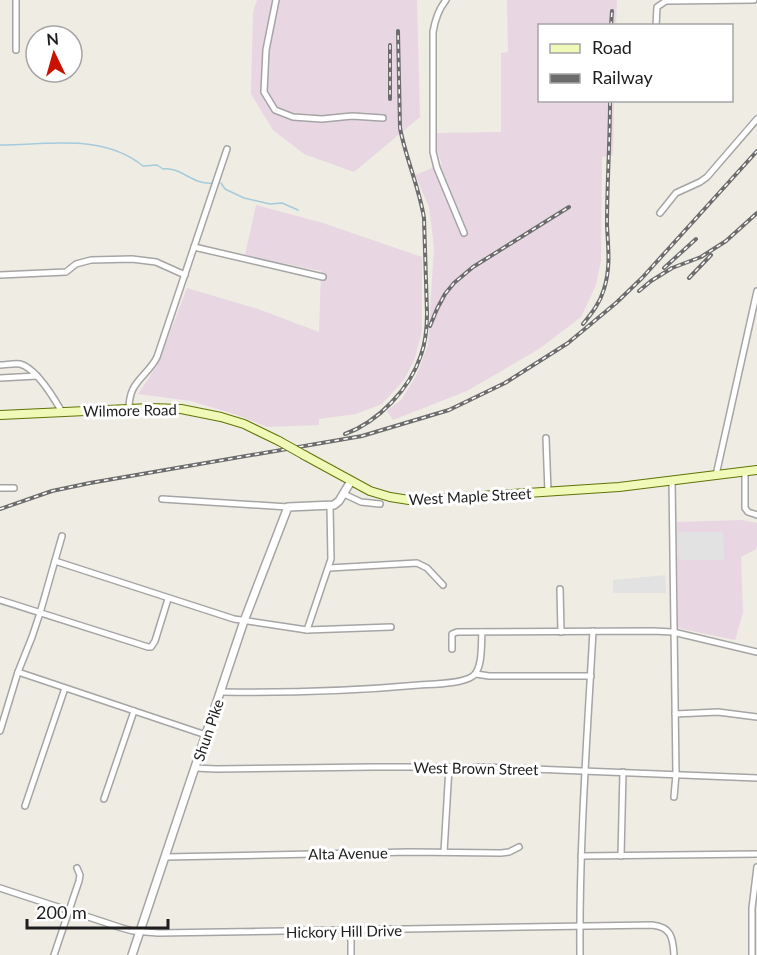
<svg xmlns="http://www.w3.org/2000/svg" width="757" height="955" font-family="Lato,sans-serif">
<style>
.industrial{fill:#e8d6e3}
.parking{fill:#e2e2e2}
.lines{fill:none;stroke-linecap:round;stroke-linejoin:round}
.stream{stroke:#a5cbdc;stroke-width:1.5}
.minor-casing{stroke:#a5a5a5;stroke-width:8}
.tertiary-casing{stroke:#a5a5a5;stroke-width:10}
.secondary-casing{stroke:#5f7406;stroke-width:10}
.minor{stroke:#fff;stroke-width:5}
.tertiary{stroke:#fff;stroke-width:7}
.secondary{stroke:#f0f9b8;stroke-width:8}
.rail-casing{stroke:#6c6c6c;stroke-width:4}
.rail{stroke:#fff;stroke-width:1.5;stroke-dasharray:4.5;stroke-linecap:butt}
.secondary-bridge-casing{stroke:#5f7406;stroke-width:10;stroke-linecap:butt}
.secondary-bridge{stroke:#f0f9b8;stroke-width:8}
.labels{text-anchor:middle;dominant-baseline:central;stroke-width:6;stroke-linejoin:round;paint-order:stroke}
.street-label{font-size:15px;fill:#1e1e1e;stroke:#fff}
</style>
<rect width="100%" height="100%" fill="#efece4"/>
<g class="industrial">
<path d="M257,0H417L420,117L354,172L304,154L273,130L251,94L253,12Z"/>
<path d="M507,0H617L616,25L540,26V100L614,101L613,155L602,157L601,260L596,285L581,317L539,349L467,391L393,420L387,411L402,399L417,374L428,345L434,247L429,207L415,175L442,164L437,151L436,133L501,132V53L508,52Z"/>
<path d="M256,205L323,223L422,257V331L415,358L404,380L382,404L356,414L319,419V425L267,427L237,415L191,401L138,394L157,366L187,288L258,309L319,332L321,271L245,255Z"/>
<path d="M742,520L757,523V544L756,549L741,557L743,613L735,640L678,628L677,522Z"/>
</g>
<g class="parking">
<path d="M678,532H723L724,560H679Z"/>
<path d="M665,575L666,593H613V580Z"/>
</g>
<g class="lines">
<g class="stream">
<path d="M0,145C48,145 103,133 143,166L157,165L163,169C180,166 194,186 213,183"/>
<path d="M221,183L225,189L244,198L270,204L282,203L298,210"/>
</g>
<defs>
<g id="minor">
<path d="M276,0L266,50L264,92L275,110L293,117L322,119L352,116L383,118"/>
<path d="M446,0C438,10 435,20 433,32V152L437,168L464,233"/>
<path d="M656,26L657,7L666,1L754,0"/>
<path d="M16,50V0"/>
<path d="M660,213L676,193L700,182L707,177L757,119"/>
<path d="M194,247L323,277"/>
<path d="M0,275L66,272L76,264L91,260L132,259L156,262L185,275"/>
<path d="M0,365C6,365 14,363 20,364C36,368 54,398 62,412"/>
<path d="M0,378L37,376"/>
<path d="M129,409C129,402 130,395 133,389C139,377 151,370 157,357L227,149"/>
<path d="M546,438L548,492"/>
<path d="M745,471V508L748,512L757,515"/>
<path d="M716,475L757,291"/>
<path d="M672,480L676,774L674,797"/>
<path d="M0,488H14"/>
<path d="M344,494L361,502L380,504"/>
<path d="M162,499L288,507"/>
<path d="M55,561L234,619L307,630L391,627"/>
<path d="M329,568L417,563L427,568L443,585"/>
<path d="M560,589L561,632"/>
<path d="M0,600L148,647H151L155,641L168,599"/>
<path d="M307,630L331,559L330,506"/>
<path d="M452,649V634L457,632L653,631L673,632L757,652"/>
<path d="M18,672L206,735"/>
<path d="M476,674L489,676H591"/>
<path d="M221,692C287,693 353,691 419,685C433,684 462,684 473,676C483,668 481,644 482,632"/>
<path d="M675,714L718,712L757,717"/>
<path d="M0,731L18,672L32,637L40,613L62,536"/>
<path d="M195,768L216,769L373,767H483L757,778"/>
<path d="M104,799L134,711"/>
<path d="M25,806L65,688"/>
<path d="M444,852L449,767"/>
<path d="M581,856L757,854"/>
<path d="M621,856L623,772"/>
<path d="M165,857L410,852L501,853L509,852L519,847"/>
<path d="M0,888L122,928L133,931L158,933L652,925C671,927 673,937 674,955"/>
<path d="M351,931V955"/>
<path d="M54,955L79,881L80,875L77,868"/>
<path d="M580,955C579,847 587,739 593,631"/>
<path d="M752,955V908L757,867"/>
</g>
<path id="tertiary" d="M132,955L244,621L288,507L334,505L339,501L351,481"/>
<g id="secondary">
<path d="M0,415L150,408L181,409L221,417L244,424L279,441"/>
<path d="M304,455L370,491L390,497L409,500L449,498L619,487L757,470"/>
</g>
</defs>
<use href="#minor" class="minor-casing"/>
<use href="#tertiary" class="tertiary-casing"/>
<use href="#secondary" class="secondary-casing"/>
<use href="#minor" class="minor"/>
<use href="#tertiary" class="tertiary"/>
<use href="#secondary" class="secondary"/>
<defs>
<g id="rail">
<path d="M611,26L612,11"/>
<path d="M390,45V99"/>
<path d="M664,268L696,239"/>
<path d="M689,278L711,255"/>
<path d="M639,291L651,281L672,268L701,257L726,241L757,213"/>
<path d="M583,324C592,313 600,303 604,289C611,267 608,247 607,225C607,183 610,142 610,100"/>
<path d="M430,326L437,309L445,294L454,283L473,267L569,207"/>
<path d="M345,434C378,422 410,389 421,355C426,341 427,327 427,313L424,218C419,187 406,159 400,128L398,31"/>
<path d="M0,509L52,491L90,483L362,436L449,410L505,383L568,343L616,303L642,278L757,151"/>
</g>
</defs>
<use href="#rail" class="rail-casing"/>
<use href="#rail" class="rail"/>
<defs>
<path id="secondary-bridge" d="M279,441L304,455"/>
</defs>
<use href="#secondary-bridge" class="secondary-bridge-casing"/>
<use href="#secondary-bridge" class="secondary-bridge"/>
</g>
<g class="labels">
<g class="street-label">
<text transform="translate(130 410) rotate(-1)">Wilmore Road</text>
<text transform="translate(470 496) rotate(-3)">West Maple Street</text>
<text transform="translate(208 730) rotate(-71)">Shun Pike</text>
<text transform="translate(476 768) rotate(1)">West Brown Street</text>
<text transform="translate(348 853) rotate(-1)">Alta Avenue</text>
<text transform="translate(344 931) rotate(-1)">Hickory Hill Drive</text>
</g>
</g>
<rect x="538" y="24" width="195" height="78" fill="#ffffff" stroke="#a5a5a5" stroke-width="1.5"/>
<rect x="550" y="44" width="30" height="9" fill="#f0f9b8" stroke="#a5a5a5" stroke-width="1.5"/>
<text x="592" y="54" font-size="18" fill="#1e1e1e">Road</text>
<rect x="550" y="74" width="30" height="9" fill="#6c6c6c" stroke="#a5a5a5" stroke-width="1.5"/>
<text x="592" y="84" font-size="18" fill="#1e1e1e">Railway</text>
<g transform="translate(54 54) rotate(355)"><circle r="28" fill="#ffffff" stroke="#a5a5a5" stroke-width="1.5"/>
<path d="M0-4.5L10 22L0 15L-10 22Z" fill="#ca1202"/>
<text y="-9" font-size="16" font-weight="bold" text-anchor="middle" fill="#1e1e1e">N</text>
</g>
<path d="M27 919v9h141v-9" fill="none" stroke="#1e1e1e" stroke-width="3"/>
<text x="36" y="919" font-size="18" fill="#1e1e1e" stroke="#ffffff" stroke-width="4.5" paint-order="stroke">200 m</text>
</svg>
